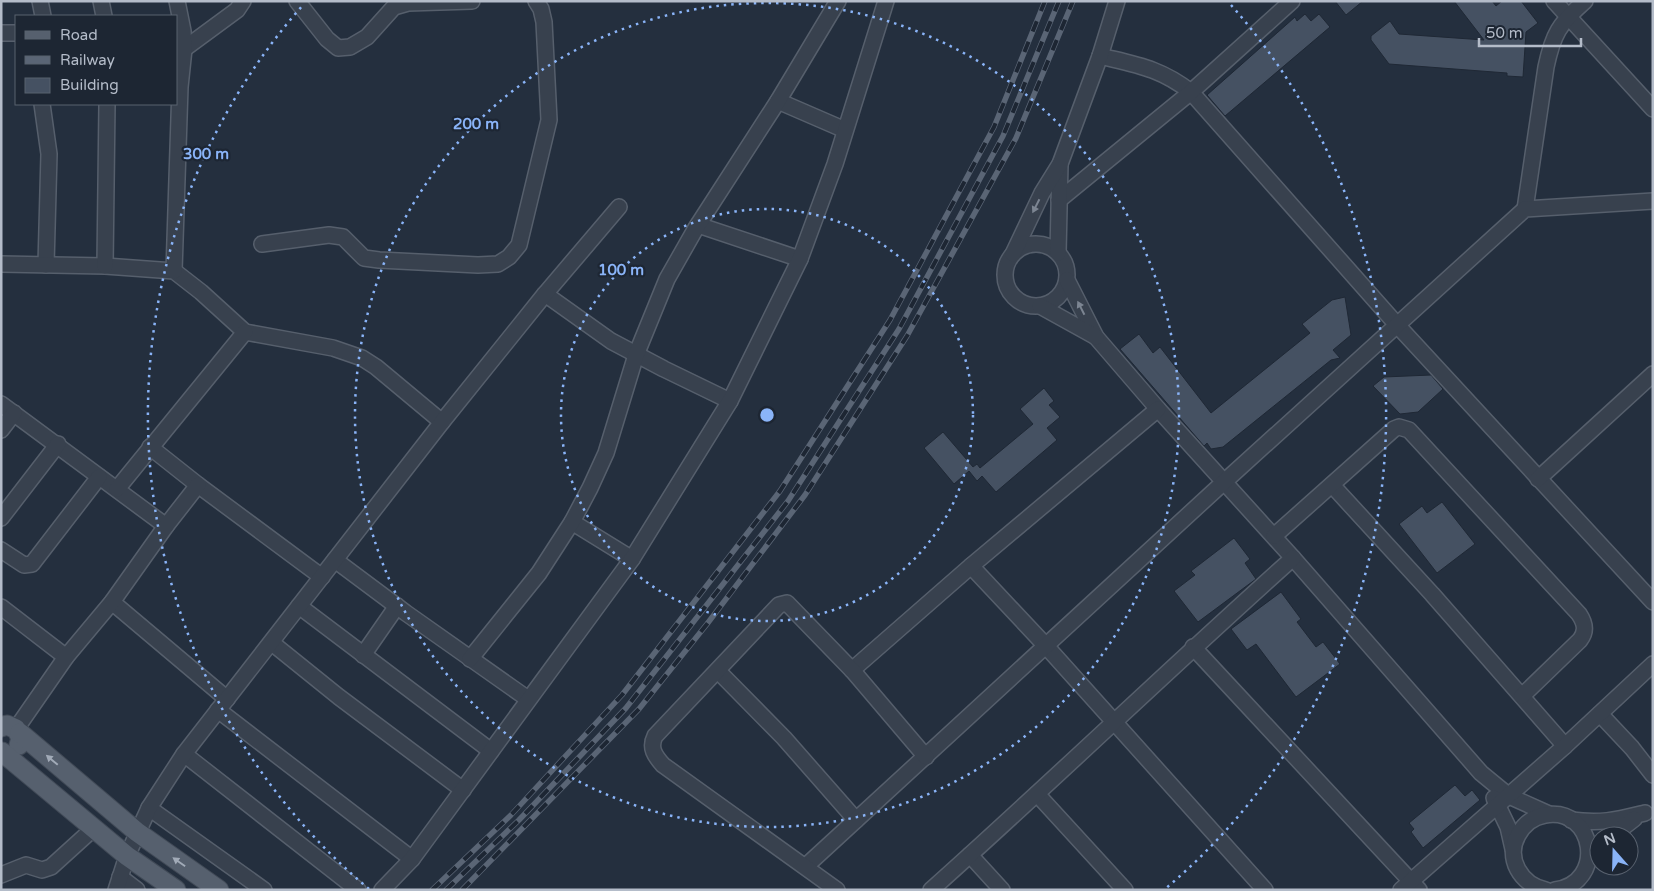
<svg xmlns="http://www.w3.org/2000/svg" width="1654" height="891" font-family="'Varela Round',sans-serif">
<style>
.building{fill:#455162;stroke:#1f2835}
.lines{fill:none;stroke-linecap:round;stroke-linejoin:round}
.minor-casing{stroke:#565f6c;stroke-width:18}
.major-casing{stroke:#414a57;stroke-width:21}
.minor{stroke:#38414e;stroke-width:15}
.major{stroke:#56606e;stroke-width:19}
.rail-casing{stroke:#5a6575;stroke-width:5.5}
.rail{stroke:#1d2633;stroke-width:4;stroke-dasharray:11;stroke-linecap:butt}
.oneway{fill:#7c8592}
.oneway2{fill:#a1aab7}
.ring{fill:none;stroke:#8ab4f8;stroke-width:2.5;stroke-dasharray:2.5 5}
.centre{fill:#8ab4f8;stroke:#1d2633;stroke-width:2.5}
.ring-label{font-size:15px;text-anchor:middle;font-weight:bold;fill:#8ab4f8;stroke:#1d2633;stroke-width:4.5;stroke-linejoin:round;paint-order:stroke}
</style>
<rect width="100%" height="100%" fill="#242f3e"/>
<g class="building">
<path d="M1335,1H1363L1346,15Z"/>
<path d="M1454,1H1492L1496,6L1502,1H1521L1538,23L1526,32L1523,77L1507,76V73L1389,64L1371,40V36L1390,21L1399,34L1484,40Z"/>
<path d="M1305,14L1311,21L1319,14L1330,27L1225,116L1207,95L1295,17L1297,21Z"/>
<path d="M1345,297L1351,335L1333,350L1340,358L1331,360L1223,447L1211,449L1207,443L1204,446L1120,349L1139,334L1153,353L1160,347L1211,413L1310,333L1302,324L1332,300Z"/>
<path d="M1431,375L1443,389L1418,412L1400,414L1373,386L1384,377Z"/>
<path d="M1044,388L1054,401L1049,405L1060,417L1047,428L1057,440L996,492L982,476L977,481L969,471L954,484L924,448L943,432L973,467L977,464L980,468L1033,424L1020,409Z"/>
<path d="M1442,502L1475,544L1437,573L1399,524L1422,506L1427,513Z"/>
<path d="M1234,538L1250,559L1245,563L1256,579L1198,622L1174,591L1195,575L1191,571Z"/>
<path d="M1281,592L1301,619L1297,622L1316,647L1323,642L1340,664L1296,697L1256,644L1247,650L1231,629Z"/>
<path d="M1455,785L1465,796L1472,790L1480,800L1423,848L1411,832L1414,829L1409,823Z"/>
</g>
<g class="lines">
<defs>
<g id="minor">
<path d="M40,1L43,16"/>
<path d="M101,1L104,16"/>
<path d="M297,1L327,39L338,48L350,47L367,37L394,7L408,3L472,1"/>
<path d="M1554,1L1653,109"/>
<path d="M1,33H16"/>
<path d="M184,49L237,10L243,1"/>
<path d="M1100,56C1137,65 1160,68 1191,92L1398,326L1653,602"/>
<path d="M778,101L845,130"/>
<path d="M42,104L49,154L46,265"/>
<path d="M1059,200L1191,92L1292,1"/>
<path d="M1525,209L1546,67C1553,34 1559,24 1585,1"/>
<path d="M698,225L800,259"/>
<circle cx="1036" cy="275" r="31"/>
<path d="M262,244L329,235L343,237L364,258L379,260L478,265L498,264L509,257L519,245L549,120L544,22L541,9L536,1"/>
<path d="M1058,253L1060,164"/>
<path d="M1013,254L1042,193L1060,164L1100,56L1117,1"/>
<path d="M1,264L105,266L174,271L201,292L245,332L333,348L362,358L376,367L442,422"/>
<path d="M105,266L107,104"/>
<path d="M174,271L180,87L184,49L183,31L177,1"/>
<path d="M1067,280L1096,337L1158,409L1293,558L1481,773L1509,796L1549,814"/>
<path d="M545,294L611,341L664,369L730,401"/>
<path d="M1040,306L1096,337"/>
<path d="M1,404L166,526"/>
<path d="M1,430L14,413"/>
<path d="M150,447L198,485L322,577"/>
<path d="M1538,479L1653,374"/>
<path d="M1332,485L1432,594L1565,746"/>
<path d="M117,489L245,332"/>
<path d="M1,518L58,444"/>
<path d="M572,522L632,559"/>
<path d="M1274,536L1394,429L1399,427L1409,430L1579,614C1585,623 1587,631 1580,640L1522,696"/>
<path d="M1,550L24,565L32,564L99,477"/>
<path d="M335,560L406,613L528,699"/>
<path d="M971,566L1046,646L1265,890"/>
<path d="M112,602L227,699"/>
<path d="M299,606L491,751"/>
<path d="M1,607L66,657"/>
<path d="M272,643L339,697L463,790"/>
<path d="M1193,647L1419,890"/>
<path d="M363,655L397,606"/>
<path d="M470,659L539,573L572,522L590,488L606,453L636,355L667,279L696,228L778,101L838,1"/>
<path d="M852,670L971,566L1158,409"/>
<path d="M718,671L784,738L856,820"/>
<path d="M218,710L412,859"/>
<path d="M1600,714L1632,748L1653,775"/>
<path d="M16,729L66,657L112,602L166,526L198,485"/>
<path d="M184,754L358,890"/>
<path d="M1037,794L1125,890"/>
<path d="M1494,798L1508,827L1513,849"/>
<path d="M149,808L264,890"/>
<path d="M1571,820C1602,824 1616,820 1645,813"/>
<path d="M1612,836L1634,819"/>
<path d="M970,855L1002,890"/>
<path d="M806,866L1224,482L1525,209L1653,201"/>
<path d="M1,875L26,865L42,870L51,867L94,828"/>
<path d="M120,877L137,890"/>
<path d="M116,890L127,856L149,808L184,754L442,422L545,294L619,207"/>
<path d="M382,890L412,859L632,559L730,401L800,259L835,164L886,1"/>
<path d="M837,890L663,765C655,756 649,748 655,736L779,605L787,603L852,670L926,757"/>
<path d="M931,890C1053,781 1171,667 1293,558"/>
<path d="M1401,890L1565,746L1653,664"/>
<path d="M1546,890C1521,885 1505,858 1518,835C1524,824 1533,817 1545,815C1595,806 1607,883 1555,890"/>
</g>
<g id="major">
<path d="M1,727L7,725L16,729L21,738L19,745"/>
<path d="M20,733L137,832L219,890"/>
<path d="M2,752L127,856L176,890"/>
</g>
</defs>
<use href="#minor" class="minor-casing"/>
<use href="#major" class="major-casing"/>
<use href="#minor" class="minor"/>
<use href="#major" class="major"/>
<defs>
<g id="rail">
<path d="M432,890L511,815L622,695L780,491L890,320L994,127L1045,1"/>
<path d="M446,890L519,820L626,708L788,501L899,329L1003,136L1059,1"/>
<path d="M462,890L639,709L707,624L805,495L907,336L1016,138L1073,1"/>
</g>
</defs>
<use href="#rail" class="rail-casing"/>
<use href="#rail" class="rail"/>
</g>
<defs><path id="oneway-solid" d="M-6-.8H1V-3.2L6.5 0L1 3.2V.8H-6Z" transform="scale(1.25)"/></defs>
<g class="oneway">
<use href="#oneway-solid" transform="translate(1036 206) rotate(117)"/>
<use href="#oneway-solid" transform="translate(1081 308) rotate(-117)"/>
</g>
<g class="oneway2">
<use href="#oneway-solid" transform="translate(52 760) rotate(-140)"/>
<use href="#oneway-solid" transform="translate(179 862) rotate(-145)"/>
</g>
<g class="ring">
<circle cx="767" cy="415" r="206"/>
<circle cx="767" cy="415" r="412"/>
<path d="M369 889A619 619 0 0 1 303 5M1231 5A619 619 0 0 1 1165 889"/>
</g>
<circle cx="767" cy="415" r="8" class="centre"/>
<g class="ring-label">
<text x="476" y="129">200 m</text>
<text x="206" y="159">300 m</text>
<text x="621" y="275">100 m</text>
</g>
<rect width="1654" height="891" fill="none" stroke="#b4bcc9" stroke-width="5"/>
<rect x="15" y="15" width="162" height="90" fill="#1d2633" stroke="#59626f"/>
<rect x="25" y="31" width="25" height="8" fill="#56606e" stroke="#59626f"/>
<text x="60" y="40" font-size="15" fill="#b4bcc9">Road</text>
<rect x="25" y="56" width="25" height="8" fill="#5a6575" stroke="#59626f"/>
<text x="60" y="65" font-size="15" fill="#b4bcc9">Railway</text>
<rect x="25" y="78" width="25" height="15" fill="#455162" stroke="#59626f"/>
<text x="60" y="90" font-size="15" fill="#b4bcc9">Building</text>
<g transform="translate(1614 851) rotate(340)"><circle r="24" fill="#1d2633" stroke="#59626f"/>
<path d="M0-4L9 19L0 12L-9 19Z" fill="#8ab4f8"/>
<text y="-8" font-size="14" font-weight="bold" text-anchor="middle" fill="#b4bcc9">N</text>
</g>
<path d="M1479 38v8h102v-8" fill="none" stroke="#b4bcc9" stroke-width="2.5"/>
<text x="1486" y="38" font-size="15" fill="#b4bcc9" stroke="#1d2633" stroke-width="4" paint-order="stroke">50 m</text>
</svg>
